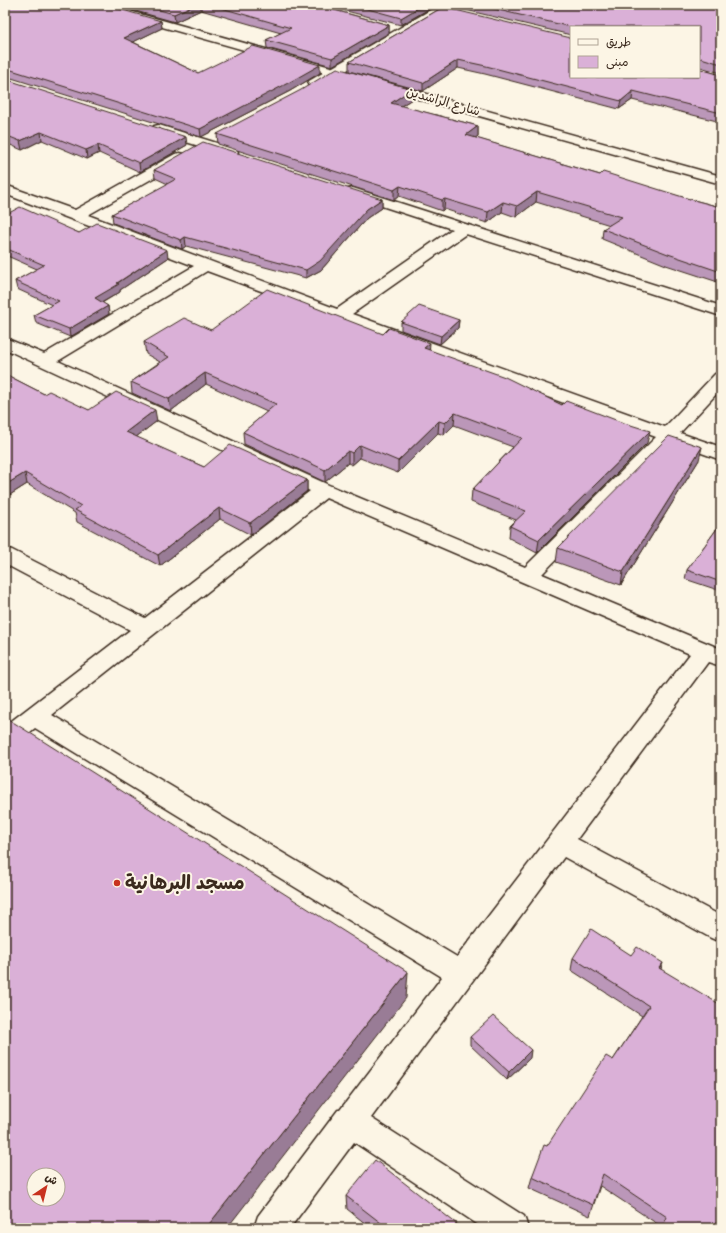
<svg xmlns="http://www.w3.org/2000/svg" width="726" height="1233" font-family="Mynerve,'Playpen Sans Arabic',sans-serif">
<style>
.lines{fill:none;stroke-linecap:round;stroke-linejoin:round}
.street-casing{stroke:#3b2a1e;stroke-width:3}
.secondary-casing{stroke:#3b2a1e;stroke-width:3}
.street{fill:#fcf5e5;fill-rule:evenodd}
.secondary{fill:#fcf5e5;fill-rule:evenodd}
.wall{fill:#bb97b9;stroke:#3b2a1e}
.shaded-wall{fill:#997b96;stroke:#3b2a1e}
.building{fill:#dab0d7;stroke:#3b2a1e;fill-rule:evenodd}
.poi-dot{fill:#c8321e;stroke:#fcf5e5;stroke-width:1.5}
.labels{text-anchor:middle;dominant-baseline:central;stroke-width:4;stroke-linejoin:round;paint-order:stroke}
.far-street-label{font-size:13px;fill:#3b2a1e;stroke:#fcf5e5}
.near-poi-label{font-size:19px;font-weight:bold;fill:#3b2a1e;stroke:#fcf5e5;text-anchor:start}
</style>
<rect width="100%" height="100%" fill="#fcf5e5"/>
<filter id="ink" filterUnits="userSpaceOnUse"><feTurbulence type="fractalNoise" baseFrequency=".025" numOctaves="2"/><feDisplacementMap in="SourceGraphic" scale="8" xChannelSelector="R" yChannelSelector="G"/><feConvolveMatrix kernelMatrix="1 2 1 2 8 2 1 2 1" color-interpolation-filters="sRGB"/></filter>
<g filter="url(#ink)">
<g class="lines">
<defs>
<g id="street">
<path d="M439,5H453L451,7L319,87H309L308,84L309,81Z"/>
<path d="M159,125L236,149L238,152L236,155L231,156L154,132L152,129L154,126Z"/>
<path d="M180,153L185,154L187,157L185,160L88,215L337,309L452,229L348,195L346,192L348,189L353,188L721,306V316L466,234L352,314L665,427L715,374L721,373V389L680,433L721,447V460L671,442L542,574L721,649V666L708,662L577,839L721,916V942L711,938L564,857L371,1118L524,1216L528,1228H483L354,1142L290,1228H254L258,1216L338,1110H340L442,977L35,728L14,745L5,748V726L130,630L5,564V548L12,550L145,618L310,491L5,349V338L44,354L194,266L5,194V185L75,210L175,154ZM207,271L656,437L525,567L331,486L58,361ZM326,498L690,654L457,957L52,715Z"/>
</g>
<path id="secondary" d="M89,5H108L721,176V184L91,7Z"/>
</defs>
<use href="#street" class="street-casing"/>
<use href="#secondary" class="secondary-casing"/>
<use href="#street" class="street"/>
<use href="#secondary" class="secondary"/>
</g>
<g class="wall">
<path d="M114,5H316L389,25V33L332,66L267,48L266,40L281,33L201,10L175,22Z"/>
<path d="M323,5H436L401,25Z"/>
<path d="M453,5H706L721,8V73L700,67V69L721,75V122L632,100L619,109L485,74L458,68L423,91L349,71V62L443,7L699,77L571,27V35L453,7Z"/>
<path d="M711,5H721V8Z"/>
<path d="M5,8L161,21L162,28L133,42L198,73H320L290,91L201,137L5,76Z"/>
<path d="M5,79L187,145L140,172L99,153L87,159L42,140L22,150L6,143L5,144Z"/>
<path d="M412,89V99L401,106L478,126V136L475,138L600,175L686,198L720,207V209L721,210V283L666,265L602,239L603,229L610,225L536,202L516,217L502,212L487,223L444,209L442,211L399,196L394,200L218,144L217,134Z"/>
<path d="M154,170L382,199V208L367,218L321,270L306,278L186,246L182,249L113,223L112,214L168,184L155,178Z"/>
<path d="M5,212L9,213L168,258L120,290V292L102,303L108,306L109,314L70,337L36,323L34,315L52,305L17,289L15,281L37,269L5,255Z"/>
<path d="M459,320L458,328L440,344L401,330V322Z"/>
<path d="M211,330L383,334L429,350L562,405L647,443L537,553L509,538L510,526L516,520L471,502L472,490L513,447L454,425L444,435L438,433L398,473L360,458L352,465L348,463L325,482L244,444L243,432L267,412L206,384L171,411L132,393L131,382L160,362L146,354L144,342Z"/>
<path d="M5,374L44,394L89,410L157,421L136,437L204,467L307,480V491L251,535L220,519L160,566L77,522L75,513L27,484L5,498Z"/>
<path d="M699,460L621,585L556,562L558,548Z"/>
<path d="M721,523V591L685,579L687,570Z"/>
<path d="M631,955L661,970L721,1228L662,1227L600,1186L590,1216L529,1188L532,1177L547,1146L613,1060L642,1016L571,970L573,958Z"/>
<path d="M470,1037L530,1058L507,1080L470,1045Z"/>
<path d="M346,1196L462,1228H371L347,1209Z"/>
</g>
<g class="shaded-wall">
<path d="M194,5H201V10L175,22L174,14Z"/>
<path d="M423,5H436L401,25V18Z"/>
<path d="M161,21L162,28L125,46L124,38Z"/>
<path d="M389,25V33L332,66V58Z"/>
<path d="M458,60V68L423,91V83Z"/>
<path d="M320,65V73L290,91L201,137L200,129Z"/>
<path d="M412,89V99L390,113L391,103Z"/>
<path d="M633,91L632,100L619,109L621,101Z"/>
<path d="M478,126V136L466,145V135Z"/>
<path d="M41,132L42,140L22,150L20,141Z"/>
<path d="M186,137L187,145L140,172L139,163Z"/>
<path d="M98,145L99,153L87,159L86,150Z"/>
<path d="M400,186L399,196L394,200V190Z"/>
<path d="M537,192L536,202L516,217L517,206Z"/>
<path d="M382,199V208L367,218L321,270L306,278V270L367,209Z"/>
<path d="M445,199L444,209L442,211V200Z"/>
<path d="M503,202L502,212L487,223L488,212Z"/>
<path d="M185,237L186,246L182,249L181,240Z"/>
<path d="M167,250L168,258L120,290V292L96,306L95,298Z"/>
<path d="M108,306L109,314L70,337L69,329Z"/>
<path d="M459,320L458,328L440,344L441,336Z"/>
<path d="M430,343L429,355L424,348Z"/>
<path d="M205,373L206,384L171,411L169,399Z"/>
<path d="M155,410L157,421L127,444L126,432Z"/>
<path d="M455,413L454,425L444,435L445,423Z"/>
<path d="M439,421L438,433L398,473V461Z"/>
<path d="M650,431L647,443L537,553L539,540Z"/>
<path d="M360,445V458L352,465V453Z"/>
<path d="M702,447L699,460L621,585L623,572Z"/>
<path d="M348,451V463L325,482V470Z"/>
<path d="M25,473L27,484L5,498V485Z"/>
<path d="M307,480V491L251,535L250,523Z"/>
<path d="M219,508L220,519L160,566L158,555Z"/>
<path d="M663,963L659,975V968Z"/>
<path d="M408,972L406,998L227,1228H206Z"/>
<path d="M531,1050L530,1058L507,1080L509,1072Z"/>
</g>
<g class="building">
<path d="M14,5H105L161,21L124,38L198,73L253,46L320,65L290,82L200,129L5,68V8Z"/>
<path d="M141,5H194L174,14Z"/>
<path d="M211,5H316L389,25L332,58L266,40L291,28Z"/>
<path d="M353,5H423L401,18Z"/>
<path d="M477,5H706L721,8V64L701,58L699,60V27H571Z"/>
<path d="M443,7L571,38V77H699V60L700,69L721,75V113L633,91L621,101L486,66L458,60L423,83L349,62Z"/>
<path d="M337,68L412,89L391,103L478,126L466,135L600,175L603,172L686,198L720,207L718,209L721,210V272L668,254L603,229L622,217L537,192L517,206L503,202L488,212L445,199L442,200L400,186L394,190L217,134L301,90Z"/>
<path d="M5,79L186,137L139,163L98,145L86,150L41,132L20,141L5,135Z"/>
<path d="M203,142L382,199L367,209L320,261L306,270L185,237L181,240L112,214L176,179L154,170Z"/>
<path d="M20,207L79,233L97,223L167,250L117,283L119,284L95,298L108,306L69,329L34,315L59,301L15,281L44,265L5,248V212L9,213Z"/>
<path d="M267,289L383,334L389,328L430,343L424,348L505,377L562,405L566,401L621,422L650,431L539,540L510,526L526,511L472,490L522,438L455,413L445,423L439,421L398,461L360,445L352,453L348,451L325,470L243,432L276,404L205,373L169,399L131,382L169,357L144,342L184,318L211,330Z"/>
<path d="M419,306L459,320L441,336L401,322Z"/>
<path d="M5,374L44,394L49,391L89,410L116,392L155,410L126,432L204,467L230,445L307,480L250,523L219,508L158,555L75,510L81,506L25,473L5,485Z"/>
<path d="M669,436L702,447L623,572L558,548Z"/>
<path d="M721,523V582L687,570Z"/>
<path d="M8,719L408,972L206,1228H5V720ZM34,1175H58V1199H34Z"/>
<path d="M591,929L631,955L637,947L663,963L659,968L721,1005V1228H662L667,1217L603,1174L593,1205L532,1177L544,1145L547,1146L606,1056L613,1060L649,1006L573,958Z"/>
<path d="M493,1016L531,1050L509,1072L470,1037Z"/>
<path d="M375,1160L462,1228H377L381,1223L346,1196Z"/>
<path d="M464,1226L467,1228H462Z"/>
</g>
</g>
<circle class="poi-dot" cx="117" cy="883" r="4"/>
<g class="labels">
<g class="far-street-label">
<text transform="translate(443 102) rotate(16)">شارع الراشدين</text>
</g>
<g class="near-poi-label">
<text x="125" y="883">مسجد البرهانية</text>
</g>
</g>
<rect width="726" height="1233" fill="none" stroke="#fcf5e5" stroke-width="20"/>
<rect x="10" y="10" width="706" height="1213" fill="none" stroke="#3b2a1e" stroke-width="1.5" filter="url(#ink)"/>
<rect x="570" y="26" width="130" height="52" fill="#fcf5e5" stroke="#afa495"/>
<rect x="578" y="39" width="20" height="6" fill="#fcf5e5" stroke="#afa495"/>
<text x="606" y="46" font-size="12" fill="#3b2a1e">طريق</text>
<rect x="578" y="56" width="20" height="12" fill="#dab0d7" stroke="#afa495"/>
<text x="606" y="66" font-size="12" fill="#3b2a1e">مبنى</text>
<g transform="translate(46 1187) rotate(35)"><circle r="19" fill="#fcf5e5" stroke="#afa495"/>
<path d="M0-3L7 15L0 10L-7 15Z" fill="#c8321e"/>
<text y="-6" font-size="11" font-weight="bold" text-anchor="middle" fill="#3b2a1e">ش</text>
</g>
</svg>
